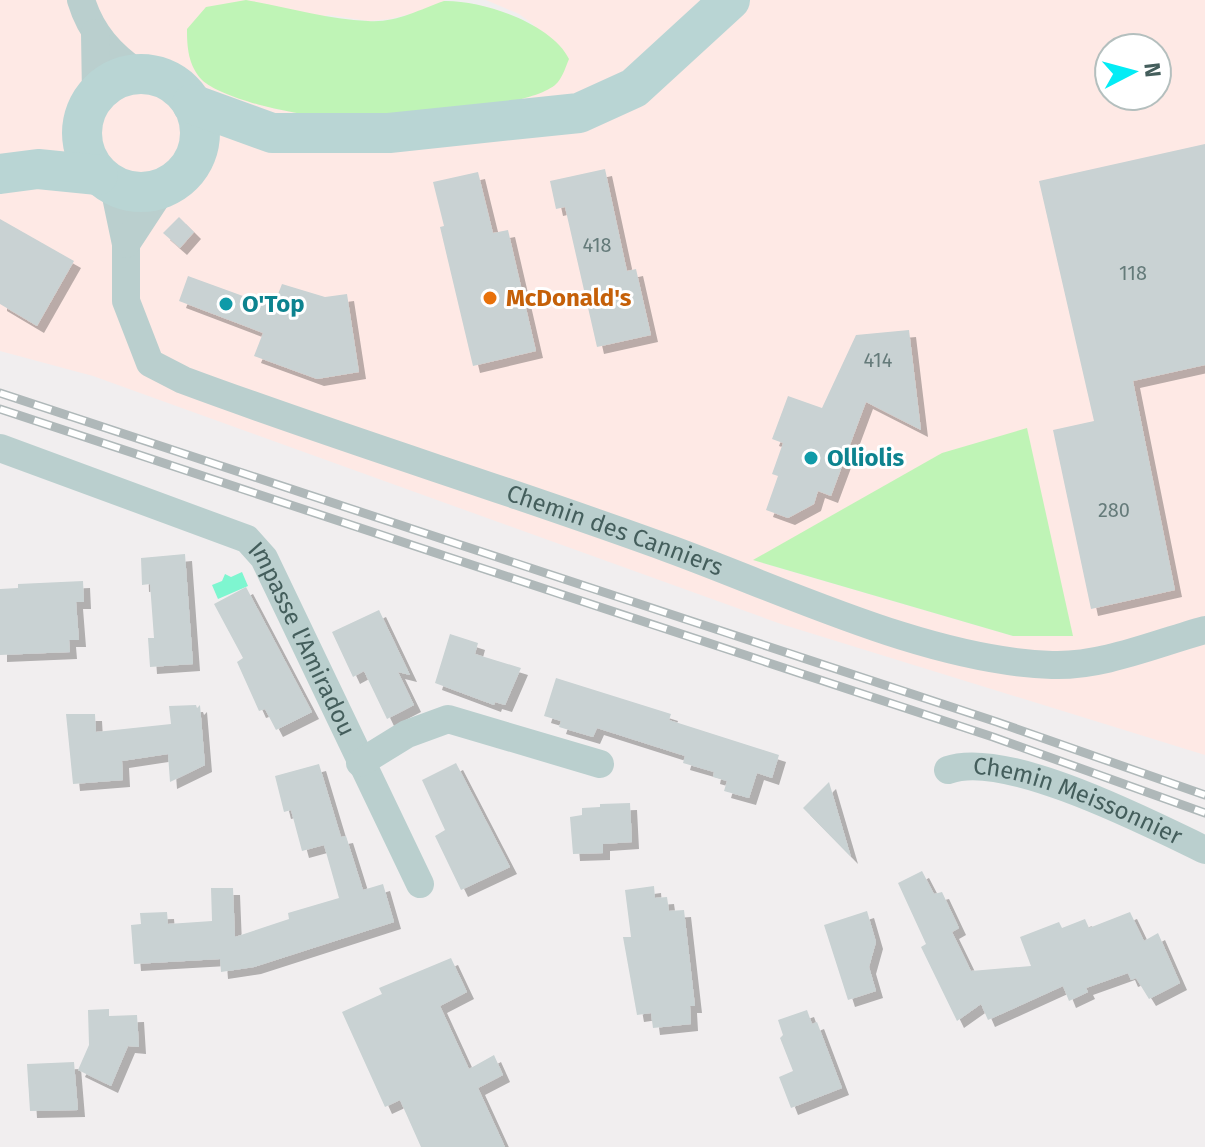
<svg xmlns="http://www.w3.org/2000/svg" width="1205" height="1147" font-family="'Fira Sans',sans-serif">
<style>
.commercial{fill:#fee9e5;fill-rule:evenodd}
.green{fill:#bff4b6}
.water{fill:#7ef6d0}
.building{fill:#c9d2d3;filter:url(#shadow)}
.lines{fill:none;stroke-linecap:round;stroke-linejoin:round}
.street{stroke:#bacfce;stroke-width:28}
.secondary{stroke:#b9d5d4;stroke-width:40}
.rail-casing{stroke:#afb8b9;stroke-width:9}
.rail{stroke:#fff;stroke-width:6;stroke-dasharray:18;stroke-linecap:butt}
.food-dot{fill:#e8710a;stroke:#fff;stroke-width:3}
.culture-dot{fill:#0f9aa8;stroke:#fff;stroke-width:3}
.labels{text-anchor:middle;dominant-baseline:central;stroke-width:6;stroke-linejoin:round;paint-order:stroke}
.number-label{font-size:20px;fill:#657b7a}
.food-label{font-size:24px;font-weight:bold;fill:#c56008;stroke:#fff;text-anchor:start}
.culture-label{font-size:24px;font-weight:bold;fill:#0d838f;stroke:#fff;text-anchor:start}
.street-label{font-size:24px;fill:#445e5c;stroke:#fff}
</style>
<defs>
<filter id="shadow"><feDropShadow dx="7" dy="7" stdDeviation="0" flood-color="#0004"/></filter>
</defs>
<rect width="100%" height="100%" fill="#f1eeef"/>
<path class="commercial" d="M0,0H445L430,9L390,19L369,21L328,15L203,80L275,109L323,116L400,112L534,25L519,14L486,0H1205V755L781,624L93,376L0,351ZM1109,48H1157V96H1109ZM755,561L1057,636H1013Z"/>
<g class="green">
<path d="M246,0C286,7 327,19 368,21C396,23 418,10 444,1C483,0 552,24 569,59C566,66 563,76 558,82C533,112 368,117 325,116C297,116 222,99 202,80C188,65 187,47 187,29L206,7Z"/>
<path d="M1027,428L1073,636H1013L753,560L942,453Z"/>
</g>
<path class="water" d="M242,572L248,586L218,599L212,585L222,581L225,574L231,577Z"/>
<g class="building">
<path d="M1205,144V365L1133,381L1175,590L1091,609L1053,430L1094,421L1039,181Z"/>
<path d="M605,169L627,271L636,269L651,335L597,347L565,207L556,209L550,181Z"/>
<path d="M478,172L493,233L508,230L536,351L473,366L440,227L444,226L433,182Z"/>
<path d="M179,217L194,232L180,248L163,233Z"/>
<path d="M0,219L74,261L37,326L0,304Z"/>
<path d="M188,276L273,307L282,284L325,297L347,294L359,372L317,379L254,356L263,333L179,301Z"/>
<path d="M909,330L921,430L866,402L831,496L818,491L814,504L788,518L766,510L778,476L772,474L783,443L772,439L788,396L822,408L856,335Z"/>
<path d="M185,554L193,664L150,667L148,638H154L150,584L142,585L141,558Z"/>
<path d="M83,581L84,602H76L79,640H69L70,652L0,655V589L18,588V584Z"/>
<path d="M246,587L312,712L276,730L265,709L259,711L237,662L243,658L214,604Z"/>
<path d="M379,610L410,675L398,672L414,705L387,719L364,671L353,677L332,632Z"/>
<path d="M450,634L478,643L475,654L521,668L505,705L495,702L494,705L435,683Z"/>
<path d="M556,678L671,714L669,720L779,755L772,778L757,773L749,798L724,791L727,781L713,777L714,772L683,763L685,756L597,728L593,737L559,727L561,721L544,716Z"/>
<path d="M196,705L197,708L200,705L205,765L170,782L168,754L122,761L123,780L73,784L66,714H95L96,732L171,724L169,706Z"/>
<path d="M456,763L510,867L461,890L435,836L445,830L422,780Z"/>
<path d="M319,764L341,837L346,836L363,890L383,884L394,922L254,967L221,972L220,959L134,964L131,925L141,924L140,913L167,912L168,924L212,921L211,888H233L235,937L289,919L288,913L339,898L324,845L302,851L291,810L284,812L275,776Z"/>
<path d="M829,782L851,857L803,808Z"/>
<path d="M630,803L632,842L603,844V853L573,854L570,817L582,815V808L600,807V804Z"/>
<path d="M922,871L934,894L942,892L959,928L952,932L971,971L1031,966L1020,937L1059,922L1062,928L1085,919L1089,928L1130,912L1144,941L1158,933L1180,983L1149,999L1136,978L1131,980L1128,973L1086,988L1088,992L1069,1001L1063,986L988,1020L981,1004L957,1021L921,947L926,944L898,883Z"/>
<path d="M654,886L655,898L667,897L669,911L684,910L695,1006H690L691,1024L653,1028L651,1013L637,1015L623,937H631L625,890Z"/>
<path d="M867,911L876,942L869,967L876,991L848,1000L824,925Z"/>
<path d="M451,958L467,992L440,1006L469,1069L494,1055L503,1075L478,1088L505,1147H421L400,1100L385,1107L342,1012L382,994L379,988Z"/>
<path d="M109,1009V1016L137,1015L139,1047L128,1046L111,1086L78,1070L89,1045L88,1010Z"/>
<path d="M807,1010L812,1024L817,1022L842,1088L791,1108L779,1077L793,1071L780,1038L783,1035L778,1020Z"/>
<path d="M74,1062L78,1110L30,1111L27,1064Z"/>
</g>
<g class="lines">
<g class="street">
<path d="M81,0C91,33 111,55 139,74"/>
<path d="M95,33L96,95"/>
<path id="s1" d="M114,187L126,244V301L150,363L183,380C344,440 509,490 670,549C785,591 929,661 1052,665C1102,667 1157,643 1205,630"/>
<path d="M126,244L162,189"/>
<path id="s2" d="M0,448L247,539L264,558L420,884"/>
<path d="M360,763L407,734L448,719L600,764"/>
<path id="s3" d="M948,770C1005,749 1149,823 1205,850"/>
</g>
<g class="secondary">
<circle cx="141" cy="133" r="59"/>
<path d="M192,104L272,133H389L579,113L634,88L730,0"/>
<path d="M0,174L38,169L98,175"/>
</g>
<defs>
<g id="rail">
<path d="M0,393L997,722L1205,795"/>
<path d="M0,409L993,737L1205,813"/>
</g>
</defs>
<use href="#rail" class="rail-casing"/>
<use href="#rail" class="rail"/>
</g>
<circle class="food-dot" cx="490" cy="298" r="8"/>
<g class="culture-dot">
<circle cx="226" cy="304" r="8"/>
<circle cx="811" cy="458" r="8"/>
</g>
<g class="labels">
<g class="number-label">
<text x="597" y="245">418</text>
<text x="1133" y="273">118</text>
<text x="878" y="360">414</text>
<text x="1114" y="510">280</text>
</g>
<g class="food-label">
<text x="506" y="298">McDonald's</text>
</g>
<g class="culture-label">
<text x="242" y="304">O'Top</text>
<text x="827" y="458">Olliolis</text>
</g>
<g class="street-label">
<text stroke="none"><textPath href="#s1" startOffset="676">Chemin des Canniers</textPath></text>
<text stroke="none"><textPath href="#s2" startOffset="378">Impasse l'Amiradou</textPath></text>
<text stroke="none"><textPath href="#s3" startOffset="136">Chemin Meissonnier</textPath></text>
</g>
</g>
<g transform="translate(1133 72) rotate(84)"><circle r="38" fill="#ffffff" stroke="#b4bfbe" stroke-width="2"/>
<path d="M0-6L14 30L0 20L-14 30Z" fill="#03ecf5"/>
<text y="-12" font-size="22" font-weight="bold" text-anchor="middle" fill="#445e5c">N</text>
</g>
</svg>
